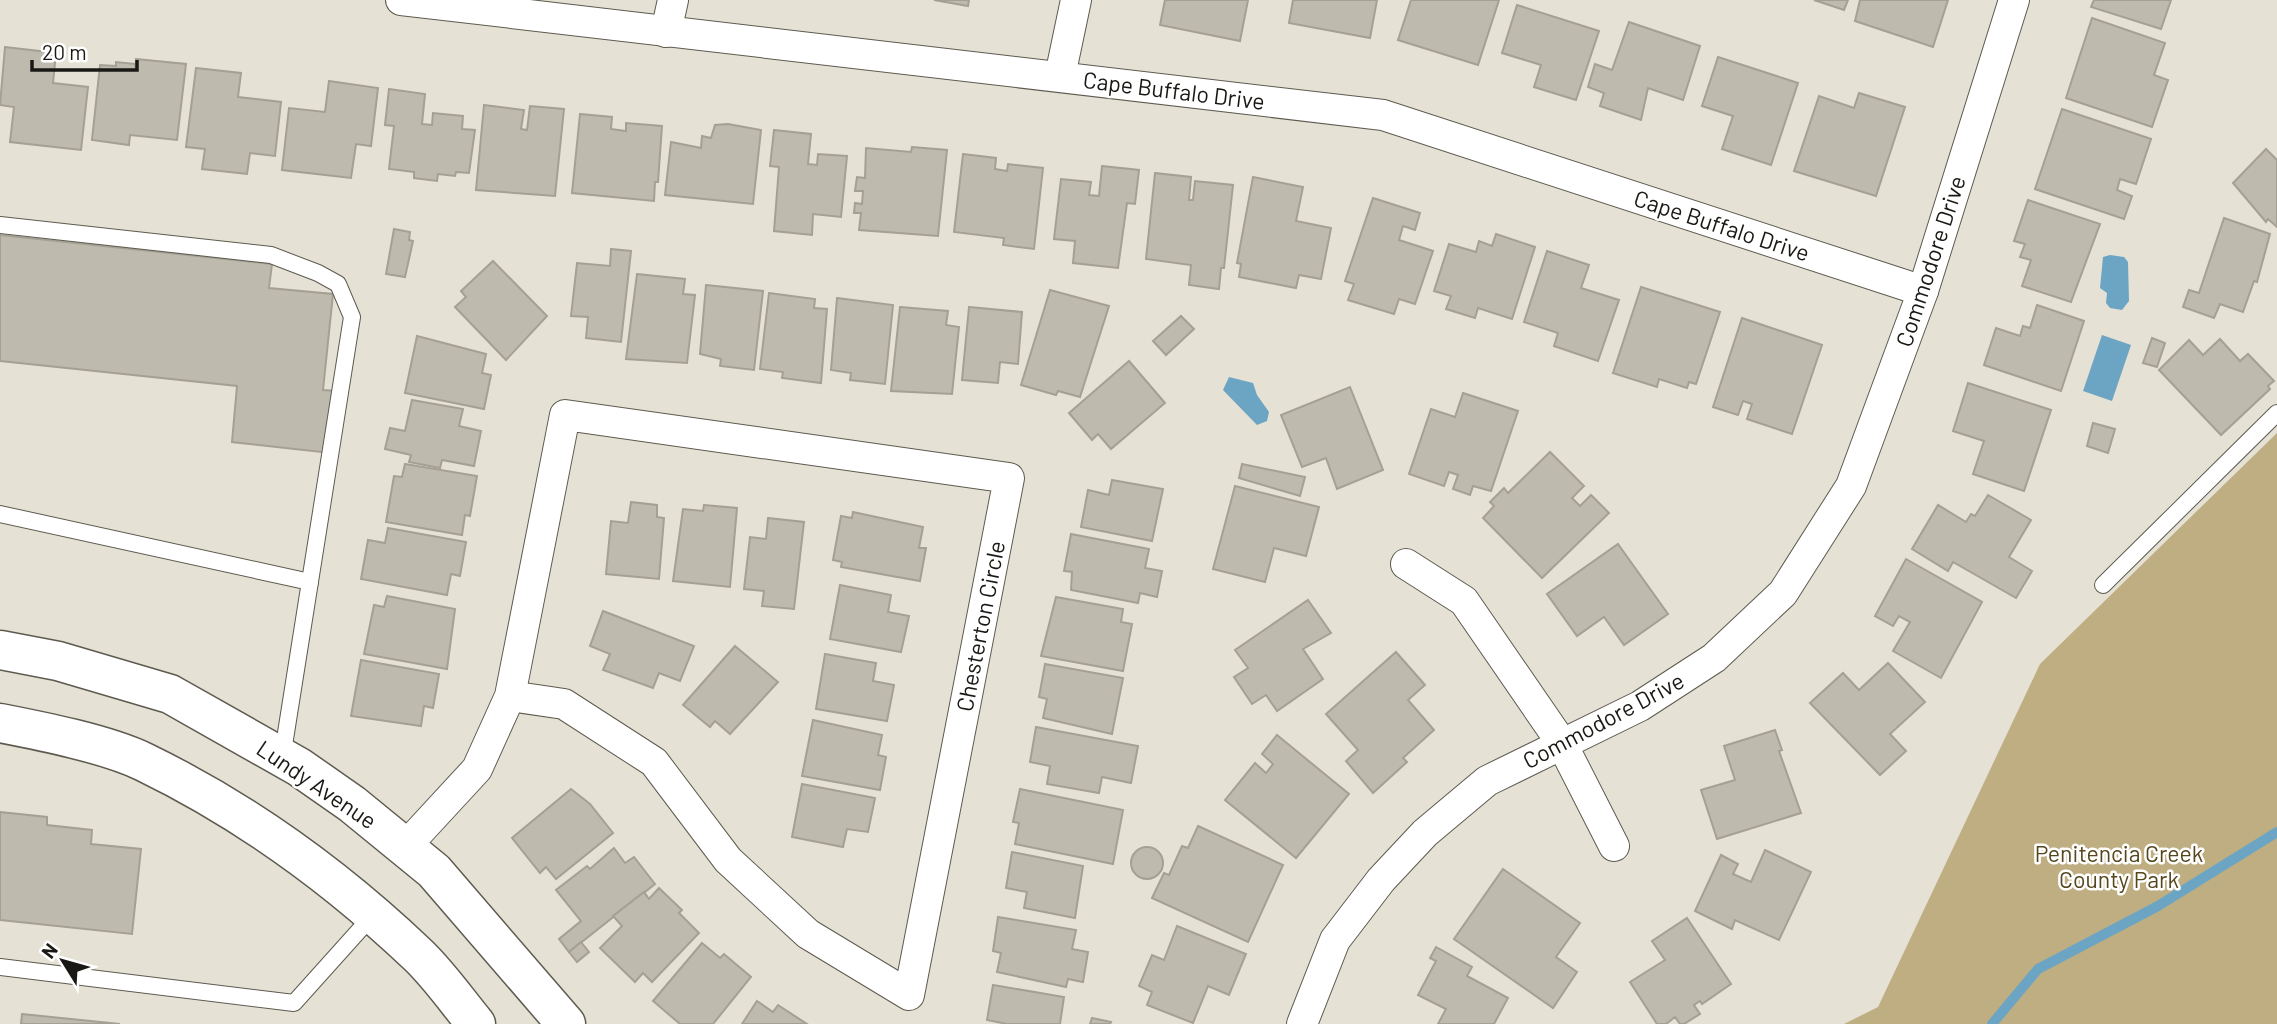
<svg xmlns="http://www.w3.org/2000/svg" width="2277" height="1024" font-family="Barlow,sans-serif">
<style>
.green{fill:#beae82}
.water{fill:#6ca5c4}
.lines{fill:none;stroke-linecap:round;stroke-linejoin:round}
.stream{stroke:#6ca5c4;stroke-width:10}
.building{fill:#bebaad;stroke:#a5a094;stroke-width:2}
.service-casing{stroke:#5e5a4f;stroke-width:18}
.minor-casing{stroke:#5e5a4f;stroke-width:32}
.secondary-casing{stroke:#5e5a4f;stroke-width:41}
.service{stroke:#fff;stroke-width:16}
.minor{stroke:#fff;stroke-width:30}
.secondary{stroke:#fff;stroke-width:38}
.labels{text-anchor:middle;dominant-baseline:central;stroke-width:5;stroke-linejoin:round;paint-order:stroke}
.street-label{font-size:23px;fill:#1a1814;stroke:#fff}
.park-label{font-size:23px;fill:#55461c;stroke:#fff}
</style>
<rect width="100%" height="100%" fill="#e5e1d4"/>
<path class="green" d="M2277,433V1024H1844L1878,1007L2040,664Z"/>
<g class="water">
<path d="M2110,255L2124,257L2128,262L2129,301L2122,310L2110,308L2106,303L2107,293L2100,288L2103,257Z"/>
<path d="M2102,335L2131,345L2112,401L2083,391Z"/>
<path d="M1229,377L1253,383L1257,395L1269,412L1267,421L1257,425L1223,390Z"/>
</g>
<g class="lines">
<path class="stream" d="M1992,1024L2038,969L2158,906L2277,832"/>
</g>
<g class="building">
<path d="M934,0H969L968,6Z"/>
<path d="M1165,0H1248L1240,41L1160,25Z"/>
<path d="M1293,0H1377L1370,38L1289,23Z"/>
<path d="M1411,0H1499L1478,65L1398,40Z"/>
<path d="M1814,0H1848L1844,10Z"/>
<path d="M1860,0H1948L1933,47L1855,21Z"/>
<path d="M2094,0H2171L2161,29L2091,7Z"/>
<path d="M1517,5L1599,31L1576,100L1534,87L1541,65L1502,53Z"/>
<path d="M2092,18L2165,43L2154,75L2168,80L2152,127L2066,98Z"/>
<path d="M1629,22L1700,46L1683,100L1648,88L1641,120L1600,106L1604,93L1588,87L1595,64L1612,70Z"/>
<path d="M5,47L56,53L53,83L88,87L81,150L10,142L14,107L0,105Z"/>
<path d="M1718,57L1798,83L1771,165L1722,149L1733,116L1702,106Z"/>
<path d="M136,59L186,64L177,140L130,135L129,145L92,140L100,65L116,66V62L135,64L136,68Z"/>
<path d="M196,68L241,73L238,97L281,102L275,156L250,153L247,174L202,169L205,149L186,147Z"/>
<path d="M329,81L378,88L371,146L356,144L351,178L282,170L289,108L325,112Z"/>
<path d="M389,89L425,94L422,124L432,125L433,113L463,116L462,129L475,130L469,173L456,172L455,176L438,174L437,181L414,178V172L389,169L394,126L385,125Z"/>
<path d="M1859,93L1905,107L1876,196L1794,171L1819,96L1854,108Z"/>
<path d="M484,105L524,110L521,129L527,130L530,106L564,109L555,196L476,190Z"/>
<path d="M2062,109L2151,139L2136,184L2120,179L2117,190L2132,196L2124,219L2035,189Z"/>
<path d="M580,114L612,117L611,129L626,131V123L662,126L658,182H655L654,201L572,193Z"/>
<path d="M728,124L761,130L753,204L665,195L671,142L701,148L702,136L711,138L715,125Z"/>
<path d="M774,130L811,134L808,164L817,165L818,154L847,156L841,217L813,214L812,235L774,231L779,167L770,166Z"/>
<path d="M912,147L947,150L938,236L859,230L861,213H854L855,203L862,204L863,191H855L857,177L865,178L866,148L911,152Z"/>
<path d="M2266,149L2277,160V227L2268,219L2266,222L2233,183Z"/>
<path d="M963,154L996,158L995,169L1007,171L1008,164L1043,168L1034,249L1003,245L1004,238L954,232Z"/>
<path d="M1102,166L1139,170L1135,204L1127,203L1118,268L1073,263L1075,241L1054,239L1061,179L1091,182L1089,195L1099,196Z"/>
<path d="M1155,173L1191,177L1189,200H1193L1195,181L1233,185L1224,268H1221L1219,289L1189,285L1191,265L1146,259Z"/>
<path d="M1253,177L1303,187L1296,221L1331,228L1321,279L1299,275L1296,288L1239,277L1241,264L1237,263Z"/>
<path d="M1373,198L1420,213L1415,230L1403,226L1399,240L1433,251L1415,304L1399,299L1394,314L1348,300L1354,284L1345,281Z"/>
<path d="M2028,200L2100,224L2071,302L2022,286L2031,260L2020,257L2025,244L2014,241Z"/>
<path d="M2224,218L2270,234L2257,282L2254,281L2243,312L2220,304L2214,318L2183,307L2189,290L2199,293Z"/>
<path d="M394,229L410,232L409,240L413,241L405,277L386,274Z"/>
<path d="M1496,234L1535,247L1512,319L1478,308L1475,318L1446,309L1451,296L1434,291L1449,244L1476,252L1479,241L1492,246Z"/>
<path d="M0,235L272,264L269,288L333,294L323,390L338,391L330,453L232,442L237,386L0,361Z"/>
<path d="M611,249L631,251L621,342L586,338L588,317L571,316L577,263L610,266Z"/>
<path d="M1547,251L1589,265L1581,288L1619,300L1598,361L1554,346L1558,333L1524,322Z"/>
<path d="M493,261L547,316L506,360L455,307L466,297L461,291Z"/>
<path d="M637,274L685,279L683,294L695,295L687,363L626,359Z"/>
<path d="M706,285L763,291L754,370L720,366L721,359L700,354Z"/>
<path d="M1641,287L1720,312L1696,384L1689,382L1687,388L1659,379L1657,387L1613,373Z"/>
<path d="M1050,290L1109,306L1080,397L1058,391L1056,395L1021,385Z"/>
<path d="M769,293L815,299L814,308L827,309L821,383L782,378L783,372L760,369Z"/>
<path d="M837,298L893,305L885,384L850,380L851,373L831,370Z"/>
<path d="M2037,305L2084,321L2061,391L1984,365L1996,328L2020,336L2023,326L2030,328Z"/>
<path d="M900,307L948,311L946,325L959,327L952,394L891,391Z"/>
<path d="M969,307L1022,312L1018,364L1000,362L998,383L962,380Z"/>
<path d="M1181,316L1194,329L1166,355L1153,341Z"/>
<path d="M1742,318L1822,345L1792,434L1747,419L1752,404L1743,401L1738,415L1713,407Z"/>
<path d="M417,336L486,354L482,373L491,375L484,409L405,393Z"/>
<path d="M2152,338L2165,343L2157,367L2143,363Z"/>
<path d="M2220,339L2240,361L2248,354L2274,381L2268,386L2270,389L2221,435L2159,370L2189,340L2203,355Z"/>
<path d="M1129,361L1165,403L1111,449L1098,434L1092,440L1069,413Z"/>
<path d="M1968,383L2051,410L2024,491L1973,474L1984,441L1953,431Z"/>
<path d="M1350,387L1383,470L1337,489L1326,458L1302,467L1281,415Z"/>
<path d="M1463,393L1518,411L1491,491L1473,486L1470,495L1453,489L1458,475L1449,472L1444,486L1409,474L1431,409L1455,417Z"/>
<path d="M412,400L463,409L459,426L481,431L474,466L442,460L440,468L409,462L411,455L385,449L390,428L405,431Z"/>
<path d="M2093,423L2115,429L2108,453L2087,446Z"/>
<path d="M1550,452L1584,486L1572,498L1580,506L1591,495L1609,513L1542,578L1483,518L1494,506L1490,502L1504,488L1508,493Z"/>
<path d="M405,464L477,476L470,516L465,515L462,535L386,522L394,476L402,477Z"/>
<path d="M1242,464L1305,477L1300,496L1239,478Z"/>
<path d="M1112,480L1163,489L1152,541L1081,527L1088,490L1109,495Z"/>
<path d="M1235,486L1319,507L1306,556L1274,548L1265,582L1213,569Z"/>
<path d="M1988,495L2031,520L2009,557L2032,571L2016,598L1953,562L1948,571L1912,549L1938,505L1966,522L1971,514L1975,516Z"/>
<path d="M631,502L657,505V517L664,518L659,579L606,574L611,521L628,523Z"/>
<path d="M704,505L737,508L730,587L673,581L683,509L703,511Z"/>
<path d="M853,512L923,527L919,548H926L920,581L841,567L842,562L833,560L841,516L852,518Z"/>
<path d="M768,518L804,522L794,609L762,606L764,591L744,589L750,537L766,539Z"/>
<path d="M388,528L466,542L460,576L451,574L447,595L361,579L368,540L385,543Z"/>
<path d="M1071,534L1149,549L1145,568L1162,571L1157,597L1140,593L1138,603L1071,590L1072,572L1064,571Z"/>
<path d="M1618,544L1668,614L1624,645L1604,617L1577,636L1547,594Z"/>
<path d="M1906,559L1982,602L1941,678L1893,651L1910,622L1899,616L1893,626L1875,616Z"/>
<path d="M840,585L891,595L888,612L909,616L901,652L830,639Z"/>
<path d="M387,596L455,609L447,669L364,654L374,605L384,607Z"/>
<path d="M1056,597L1123,609L1121,622L1132,624L1123,671L1041,656Z"/>
<path d="M1308,600L1331,633L1303,649L1323,679L1277,711L1266,695L1252,704L1234,677L1248,668L1235,650Z"/>
<path d="M603,611L694,646L680,681L659,673L653,688L603,670L610,654L590,646Z"/>
<path d="M735,646L778,682L730,734L715,721L710,727L683,705Z"/>
<path d="M1396,652L1425,685L1408,700L1434,730L1403,758L1407,762L1373,793L1346,761L1358,750L1326,714Z"/>
<path d="M825,654L876,663L873,681L894,685L887,721L816,709Z"/>
<path d="M361,660L439,674L433,708L424,706L421,726L351,716Z"/>
<path d="M1888,663L1925,702L1890,734L1906,751L1880,775L1810,703L1843,673L1859,690Z"/>
<path d="M1045,664L1123,678L1112,734L1043,718L1047,699L1039,697Z"/>
<path d="M813,720L882,735L878,755L886,757L880,790L802,776Z"/>
<path d="M1036,727L1138,746L1131,783L1102,777L1099,793L1047,784L1050,766L1030,762Z"/>
<path d="M1775,730L1782,750L1779,751L1801,813L1717,839L1701,790L1735,780L1724,746Z"/>
<path d="M1277,735L1349,794L1296,858L1225,800L1255,763L1266,773L1273,764L1262,754Z"/>
<path d="M802,784L875,798L868,832L847,829L843,847L792,837Z"/>
<path d="M571,789L590,804L613,833L556,879L546,867L540,873L512,838Z"/>
<path d="M1020,789L1123,810L1113,864L1015,844L1019,823L1013,822Z"/>
<path d="M0,812L47,817V825L92,830L91,844L141,849L132,934L0,920Z"/>
<path d="M1198,826L1283,865L1248,942L1152,898L1164,873L1169,875L1182,846L1188,848Z"/>
<circle cx="1147" cy="863" r="16"/>
<path d="M614,848L625,863L634,857L655,884L569,952L559,939L581,921L556,890L587,866L590,869Z"/>
<path d="M1765,850L1811,872L1779,940L1735,920L1732,929L1695,911L1721,855L1738,864L1733,874L1751,882Z"/>
<path d="M1012,852L1083,866L1075,918L1024,908L1027,892L1006,888Z"/>
<path d="M1503,869L1580,923L1556,957L1577,972L1553,1008L1454,939Z"/>
<path d="M659,888L682,910L679,913L699,933L652,982L643,973L635,982L600,948L622,926L613,916L644,892L649,899Z"/>
<path d="M998,917L1076,930L1072,949L1088,952L1083,982L1068,979L1066,987L997,972L1001,953L993,951Z"/>
<path d="M1687,918L1731,984L1702,1004L1700,1001L1694,1005L1700,1014L1684,1024H1680L1675,1017L1666,1024H1657L1630,982L1665,960L1652,941Z"/>
<path d="M1177,926L1246,954L1229,995L1208,986L1193,1023L1147,1005L1152,992L1139,986L1152,955L1164,960Z"/>
<path d="M581,942L589,952L577,962L569,952Z"/>
<path d="M702,943L720,958L724,954L751,977L713,1024H680L653,1001Z"/>
<path d="M1436,947L1472,967L1467,976L1508,998L1494,1024H1438L1446,1009L1418,995L1436,961L1430,958Z"/>
<path d="M993,985L1064,997L1060,1024H1007L987,1020Z"/>
<path d="M757,1001L773,1012L778,1005L807,1024H742Z"/>
<path d="M22,1014L120,1024H21Z"/>
<path d="M1092,1018L1111,1022L1110,1024H1090Z"/>
</g>
<g class="lines">
<defs>
<g id="service">
<path d="M0,225L271,255L318,273L338,284L352,317L282,758"/>
<path d="M0,514L310,582"/>
<path d="M2103,585L2277,413"/>
<path d="M0,967L294,1003L373,915"/>
</g>
<g id="minor">
<path d="M401,0L1383,115L1923,291"/>
<path d="M666,32L673,0"/>
<path d="M1060,76L1076,0"/>
<path d="M1406,564L1464,601L1561,742L1614,846"/>
<path d="M405,847L477,769L510,696L565,415L1009,478L909,995L808,934L728,860L654,762L564,704L510,696"/>
<path d="M1302,1024L1335,940L1381,880L1425,833L1487,781L1640,706L1714,658L1783,593L1851,486L1923,291L2014,0"/>
</g>
<g id="secondary">
<path d="M0,650L58,661L170,694L299,767L352,804L434,871L566,1024"/>
<path d="M0,723C41,731 107,744 144,762C245,811 337,878 418,955C439,975 457,1001 476,1024"/>
</g>
</defs>
<use href="#service" class="service-casing"/>
<use href="#minor" class="minor-casing"/>
<use href="#secondary" class="secondary-casing"/>
<use href="#service" class="service"/>
<use href="#minor" class="minor"/>
<use href="#secondary" class="secondary"/>
</g>
<g class="labels">
<g class="street-label">
<text transform="translate(1174 90) rotate(7)">Cape Buffalo Drive</text>
<text transform="translate(1722 225) rotate(18)">Cape Buffalo Drive</text>
<text transform="translate(1930 261) rotate(-72)">Commodore Drive</text>
<text transform="translate(980 626) rotate(-79)">Chesterton Circle</text>
<text transform="translate(1603 720) rotate(-28)">Commodore Drive</text>
<text transform="translate(317 784) rotate(34)">Lundy Avenue</text>
</g>
<g class="park-label">
<text x="2119" y="853">Penitencia Creek<tspan x="2119" dy="26">County Park</tspan></text>
</g>
</g>
<g transform="translate(63 961) rotate(307)" stroke="#ffffff" stroke-width="5" paint-order="stroke">
<path d="M0-5L12 26L0 18L-12 26Z" fill="#1a1814"/>
<text y="-10" font-size="19" font-weight="bold" text-anchor="middle" fill="#1a1814">N</text>
</g>
<path d="M32 60v10h105v-10" fill="none" stroke="#1a1814" stroke-width="3.5"/>
<text x="42" y="60" font-size="21" fill="#1a1814" stroke="#ffffff" stroke-width="5" paint-order="stroke">20 m</text>
</svg>
